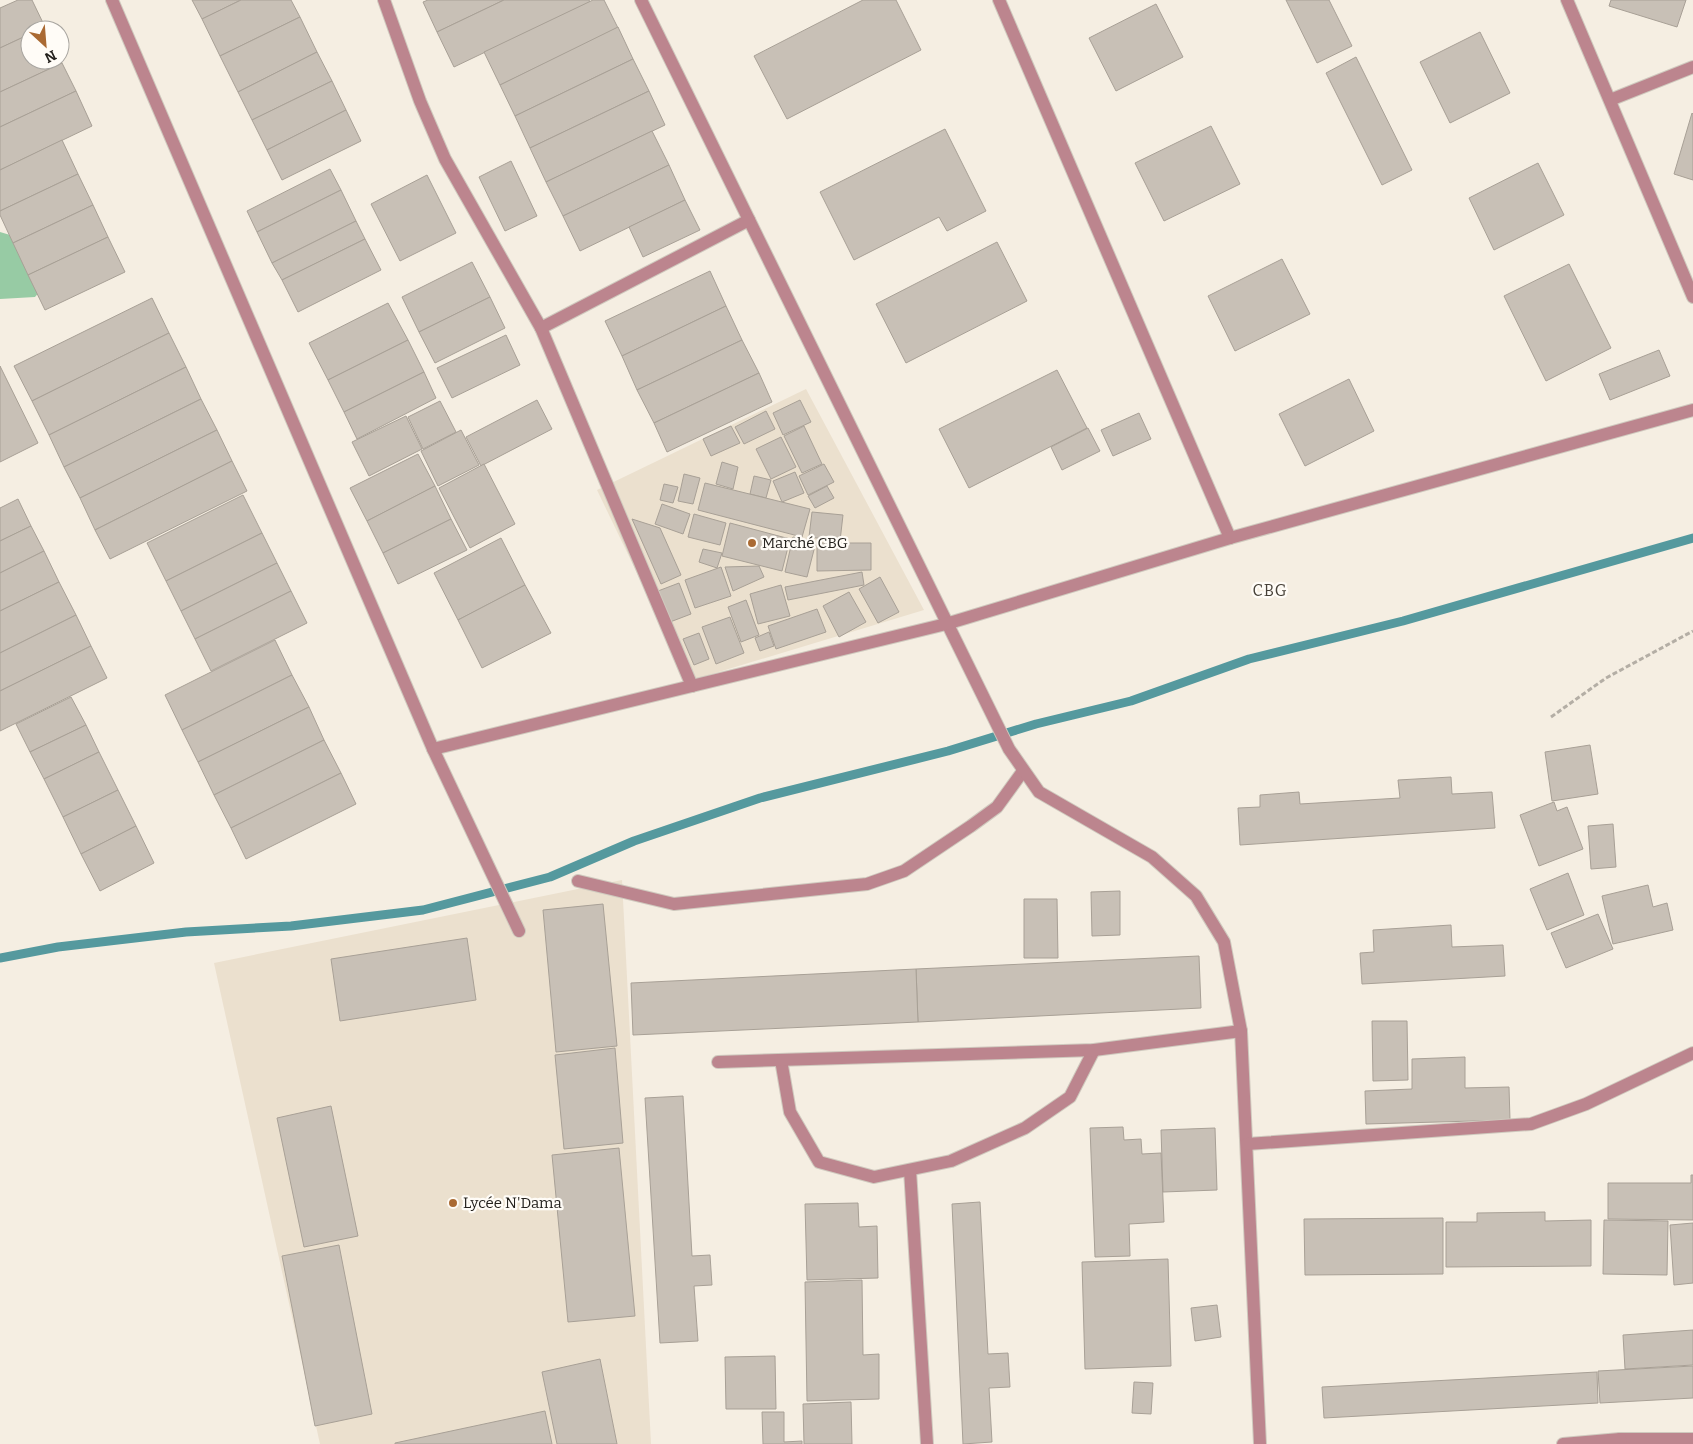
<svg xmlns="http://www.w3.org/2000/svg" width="1693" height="1444" font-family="Bitter,serif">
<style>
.built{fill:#ebe0ce}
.green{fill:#97cba4}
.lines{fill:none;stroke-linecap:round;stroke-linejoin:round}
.stream{stroke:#55999e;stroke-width:9}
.building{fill:#c8c0b6;stroke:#a8a096}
.service-casing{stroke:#cfc9be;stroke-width:14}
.minor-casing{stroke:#cfc9be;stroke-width:14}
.path{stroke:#b4aea5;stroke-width:3;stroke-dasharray:5 2.5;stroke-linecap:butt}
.service{stroke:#bc858e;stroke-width:12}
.minor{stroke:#bc858e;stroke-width:12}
.poi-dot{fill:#aa6a33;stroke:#fffcf7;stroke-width:2}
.labels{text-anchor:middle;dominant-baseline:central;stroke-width:4.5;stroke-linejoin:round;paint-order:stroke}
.poi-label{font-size:15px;fill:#23201c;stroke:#fffcf7;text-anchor:start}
.neighbourhood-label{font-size:16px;letter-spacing:1px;fill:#464037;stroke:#fffcf7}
</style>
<rect width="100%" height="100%" fill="#f5eee2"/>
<g class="built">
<path d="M806,389L924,610L689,681L597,490Z"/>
<path d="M622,880L651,1444H320L214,963Z"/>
</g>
<path class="green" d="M0,232L37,243L60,267L35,297L0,299Z"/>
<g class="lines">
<path class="stream" d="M0,958L58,947L186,932L291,926L423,910L550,877L634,841L760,798L948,751L1036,724L1131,701L1249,659L1403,621L1693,538"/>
</g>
<g class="building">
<path d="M18,0H32L45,27L39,30H30V34L0,48V8Z"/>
<path d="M192,0H241L202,19Z"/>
<path d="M241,0H291L300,17L220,56L202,19Z"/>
<path d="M428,0H504L437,32L423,2Z"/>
<path d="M504,0H589L590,2L454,67L437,32Z"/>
<path d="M593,0H604L618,28L500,85L484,52Z"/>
<path d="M863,0H896L921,50L787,119L754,56Z"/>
<path d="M1286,0H1329L1352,46L1317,63Z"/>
<path d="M1611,0H1686L1677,27L1609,6Z"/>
<path d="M1156,4L1183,57L1116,91L1089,38Z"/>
<path d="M300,17L317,52L238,92L220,56Z"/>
<path d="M618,27L633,59L515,116L500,85Z"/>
<path d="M1480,32L1510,93L1450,123L1420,62Z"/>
<path d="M30,34V60L60,59L62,63L0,92V48Z"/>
<path d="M317,52L332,81L252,120L238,92Z"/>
<path d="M1356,57L1412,170L1382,185L1326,73Z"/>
<path d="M633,59L649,91L530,148L515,116Z"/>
<path d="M62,63L76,91L0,127V92Z"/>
<path d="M332,81L346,110L267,150L252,120Z"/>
<path d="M76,91L92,126L0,170V127Z"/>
<path d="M649,91L665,125L546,182L530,148Z"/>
<path d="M346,110L361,141L282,180L267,150Z"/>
<path d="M1692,113L1693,114V180L1674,174Z"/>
<path d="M1211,126L1240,184L1164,221L1135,163Z"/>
<path d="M945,129L986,211L947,231L939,217L854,260L820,192Z"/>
<path d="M652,131L669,165L563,216L546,182Z"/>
<path d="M62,140L78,174L0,211V170Z"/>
<path d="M511,161L537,216L505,231L479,177Z"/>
<path d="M1538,163L1564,215L1494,250L1469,198Z"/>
<path d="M669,165L685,200L580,251L563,216Z"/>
<path d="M330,169L341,190L257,232L247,211Z"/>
<path d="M78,174L93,205L13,243L0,215V211Z"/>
<path d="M427,175L456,233L400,261L371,204Z"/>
<path d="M341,190L356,221L272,263L257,232Z"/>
<path d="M685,200L700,230L643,257L629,227Z"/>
<path d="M93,205L108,237L28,275L13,243Z"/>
<path d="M356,221L365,239L282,280L272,263Z"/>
<path d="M108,237L125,272L45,310L28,275Z"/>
<path d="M365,239L381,270L298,312L282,280Z"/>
<path d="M997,242L1027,301L906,363L876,304Z"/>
<path d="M1282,259L1310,314L1235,351L1208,296Z"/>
<path d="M472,262L490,297L419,332L402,297Z"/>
<path d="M1569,264L1611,348L1546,381L1504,296Z"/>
<path d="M710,271L726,306L622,356L605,321Z"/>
<path d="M490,297L505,328L435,363L419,332Z"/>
<path d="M152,298L169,333L32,401L14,366Z"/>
<path d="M388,303L408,340L328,380L309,343Z"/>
<path d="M726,306L742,340L637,390L622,356Z"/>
<path d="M169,333L186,367L49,435L32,401Z"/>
<path d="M506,335L520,365L452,398L437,368Z"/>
<path d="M408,340L424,372L344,412L328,380Z"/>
<path d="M742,340L759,373L654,423L637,390Z"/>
<path d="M1659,350L1670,376L1610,400L1599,374Z"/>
<path d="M0,366L38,443L0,462Z"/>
<path d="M186,367L201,399L64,467L49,435Z"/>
<path d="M1057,370L1087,428L969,488L939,429Z"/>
<path d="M424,372L436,398L357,439L344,412Z"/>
<path d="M759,373L772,402L667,452L654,423Z"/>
<path d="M1349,379L1374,431L1305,466L1279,414Z"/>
<path d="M201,399L217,430L80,498L64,467Z"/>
<path d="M537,400L552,429L481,466L466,437Z"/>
<path d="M800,400L811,422L783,435L773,413Z"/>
<path d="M440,401L456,432L423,449L408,417Z"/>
<path d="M766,411L775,429L744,444L735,427Z"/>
<path d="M1139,413L1151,439L1113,456L1101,430Z"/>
<path d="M406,416L422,449L369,476L352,442Z"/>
<path d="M731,426L740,443L711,456L703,439Z"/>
<path d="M804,426L822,464L802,473L784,436Z"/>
<path d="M1088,428L1100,451L1062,470L1051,447Z"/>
<path d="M217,430L232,461L95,530L80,498Z"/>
<path d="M461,430L479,465L438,486L421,451Z"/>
<path d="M781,437L796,467L771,479L756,449Z"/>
<path d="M418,454L435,486L367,521L350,488Z"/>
<path d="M232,461L247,491L110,559L95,530Z"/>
<path d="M722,462L738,467L733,489L716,484Z"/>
<path d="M484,464L515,524L470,548L439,488Z"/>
<path d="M824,464L834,482L808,495L799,476Z"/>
<path d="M795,472L804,493L782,502L773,481Z"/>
<path d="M684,474L700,478L693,504L678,501Z"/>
<path d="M754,476L771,480L766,498L750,494Z"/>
<path d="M705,483L810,509L802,537L698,510Z"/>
<path d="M664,484L678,487L673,503L660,500Z"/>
<path d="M435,486L451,519L383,553L367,521Z"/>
<path d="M827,486L834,498L815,508L808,496Z"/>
<path d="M243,495L262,533L166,581L147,543Z"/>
<path d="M18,499L31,526L0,541V508Z"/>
<path d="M662,504L690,514L683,534L655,524Z"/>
<path d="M812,512L843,515L840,541L809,537Z"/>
<path d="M694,514L726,523L720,545L688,537Z"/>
<path d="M451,519L467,550L398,584L383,553Z"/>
<path d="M632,519L660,528L681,575L661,584Z"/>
<path d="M730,523L790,539L782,571L722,556Z"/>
<path d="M31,526L44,551L0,573V541Z"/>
<path d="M262,533L277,563L181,611L166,581Z"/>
<path d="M793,537L816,542L807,577L785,572Z"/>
<path d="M501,538L525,585L458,620L434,573Z"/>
<path d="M817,543H871V570L817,571Z"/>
<path d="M703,549L722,553L717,568L699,562Z"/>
<path d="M44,551L59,582L0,611V573Z"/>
<path d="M277,563L291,591L195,639L181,611Z"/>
<path d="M759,566L764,577L733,591L725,567Z"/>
<path d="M721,567L731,596L695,608L685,580Z"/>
<path d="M862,572L864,585L788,600L785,587Z"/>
<path d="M880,577L899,612L878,623L859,589Z"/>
<path d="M59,582L76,615L0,653V611Z"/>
<path d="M679,583L691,614L670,622L658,591Z"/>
<path d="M525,585L551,633L482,668L458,620Z"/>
<path d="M781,585L790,616L758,624L750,594Z"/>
<path d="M291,591L307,623L211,671L195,639Z"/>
<path d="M849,592L866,622L839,637L823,606Z"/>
<path d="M746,600L759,635L741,642L728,607Z"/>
<path d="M817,609L826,632L776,649L768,626Z"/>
<path d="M76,615L91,646L0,691V653Z"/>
<path d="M730,617L744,653L716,664L702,627Z"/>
<path d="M769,632L774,646L760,651L755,638Z"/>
<path d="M699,633L709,659L694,665L683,639Z"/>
<path d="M275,640L292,675L182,730L165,695Z"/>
<path d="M91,646L107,678L0,731V691Z"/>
<path d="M292,675L309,707L198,762L182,730Z"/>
<path d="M71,697L86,725L30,752L16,724Z"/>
<path d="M309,707L324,740L214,795L198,762Z"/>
<path d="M86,725L99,752L44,779L30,752Z"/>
<path d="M324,740L341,773L231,828L214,795Z"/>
<path d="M1590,745L1598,794L1552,801L1545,752Z"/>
<path d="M99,752L118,790L63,817L44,779Z"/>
<path d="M341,773L356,804L246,859L231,828Z"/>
<path d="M1451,777L1452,794L1492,792L1495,828L1240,845L1238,808L1260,807V795L1299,792L1300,804L1400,798L1398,780Z"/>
<path d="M118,790L136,826L81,854L63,817Z"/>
<path d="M1554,802L1557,811L1567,807L1583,849L1539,866L1520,815Z"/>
<path d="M1613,824L1616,867L1591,869L1588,826Z"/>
<path d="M136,826L154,863L100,891L81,854Z"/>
<path d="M1568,873L1584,915L1547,930L1530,889Z"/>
<path d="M1648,885L1653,907L1667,903L1673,930L1613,944L1602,896Z"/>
<path d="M1120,891V935L1092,936L1091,892Z"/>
<path d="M1024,899H1057L1058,958H1024Z"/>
<path d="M603,904L617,1046L556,1052L543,910Z"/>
<path d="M1598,914L1613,949L1566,968L1551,933Z"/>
<path d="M1451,925L1452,947L1503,945L1505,976L1362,984L1360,953L1374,952L1373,930Z"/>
<path d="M467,938L476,1000L340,1021L331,959Z"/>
<path d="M1199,956L1201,1008L918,1022L916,969Z"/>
<path d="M916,969L918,1022L633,1035L631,983Z"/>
<path d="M1372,1021H1407L1408,1080L1373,1081Z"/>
<path d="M615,1048L623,1143L564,1149L555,1055Z"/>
<path d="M1465,1057V1088L1509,1087L1510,1120L1366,1124L1365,1091L1412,1089V1059Z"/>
<path d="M683,1096L692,1256L710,1255L712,1285L694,1286L698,1341L660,1343L645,1098Z"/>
<path d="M331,1106L358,1236L304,1247L277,1118Z"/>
<path d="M1123,1127L1124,1140L1141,1139L1142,1154L1161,1153L1164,1222L1129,1224L1130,1256L1095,1257L1090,1128Z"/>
<path d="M1215,1128L1217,1190L1163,1192L1161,1130Z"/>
<path d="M619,1148L635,1316L568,1322L552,1155Z"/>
<path d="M1691,1175H1693V1220L1608,1219V1183H1691Z"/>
<path d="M980,1202L988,1354L1008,1353L1010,1387L989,1388L992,1442L963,1444L952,1204Z"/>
<path d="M858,1203L859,1227L877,1226L878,1278L807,1280L805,1204Z"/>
<path d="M1545,1212V1221L1591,1220V1266L1446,1267V1222H1477V1213Z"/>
<path d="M1443,1218V1274L1305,1275L1304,1219Z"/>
<path d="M1604,1220L1668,1221L1667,1275L1603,1274Z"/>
<path d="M1693,1223V1283L1674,1285L1670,1225Z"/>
<path d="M339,1245L372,1414L315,1426L282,1256Z"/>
<path d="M1168,1259L1171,1366L1085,1369L1082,1262Z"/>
<path d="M862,1280L863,1355L879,1354V1399L807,1401L805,1282Z"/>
<path d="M1217,1305L1221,1337L1195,1341L1191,1308Z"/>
<path d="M1693,1330V1365L1625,1369L1623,1335Z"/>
<path d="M775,1356L776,1409H726L725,1357Z"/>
<path d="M600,1359L617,1444H557L542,1372Z"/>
<path d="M1693,1366V1398L1600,1403L1598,1371Z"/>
<path d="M1597,1372L1598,1403L1324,1418L1322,1387Z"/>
<path d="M1134,1382L1153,1383L1151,1414L1132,1413Z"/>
<path d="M851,1402L852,1444H804L803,1404Z"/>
<path d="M545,1411L552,1444H395V1443Z"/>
<path d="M762,1412H784V1442L802,1441V1444H763Z"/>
</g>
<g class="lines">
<defs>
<g id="service">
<path d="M578,881L674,904L867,884L904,871L971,826L997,807L1023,771"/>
<path d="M781,1060L790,1112L819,1162L874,1177L951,1161L1025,1128L1070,1097L1094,1050"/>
<path d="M910,1170L927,1444"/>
</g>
<g id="minor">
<path d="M112,0L433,749L519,931"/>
<path d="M384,0L420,101L445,159L541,328L692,686"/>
<path d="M641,0L1009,749L1039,792L1152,857L1196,896L1224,942L1241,1031L1260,1444"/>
<path d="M999,0L1230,538"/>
<path d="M1567,0L1693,297"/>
<path d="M1610,100L1693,67"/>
<path d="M541,328L749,220"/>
<path d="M433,749L946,624L1230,538L1693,410"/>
<path d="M718,1062L1094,1050L1241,1031"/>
<path d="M1247,1144L1531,1124L1586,1104L1693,1053"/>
<path d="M1620,1439H1693"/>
<path d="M1563,1444L1620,1439L1621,1444"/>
</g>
</defs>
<use href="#service" class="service-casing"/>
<use href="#minor" class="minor-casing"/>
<path class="path" d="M1551,717L1606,678L1693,631"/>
<use href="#service" class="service"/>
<use href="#minor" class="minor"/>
</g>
<g class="poi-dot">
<circle cx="752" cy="543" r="5"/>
<circle cx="453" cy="1203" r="5"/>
</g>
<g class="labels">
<g class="poi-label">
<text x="762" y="543">Marché CBG</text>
<text x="463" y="1203">Lycée N'Dama</text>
</g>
<g class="neighbourhood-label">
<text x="1270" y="590">CBG</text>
</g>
</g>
<g transform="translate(45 45) rotate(154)"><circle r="24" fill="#fffcf7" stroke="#a7a49f"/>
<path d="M0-4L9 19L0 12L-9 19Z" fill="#aa6a33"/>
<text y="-8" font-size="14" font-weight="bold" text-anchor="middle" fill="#23201c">N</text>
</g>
</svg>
